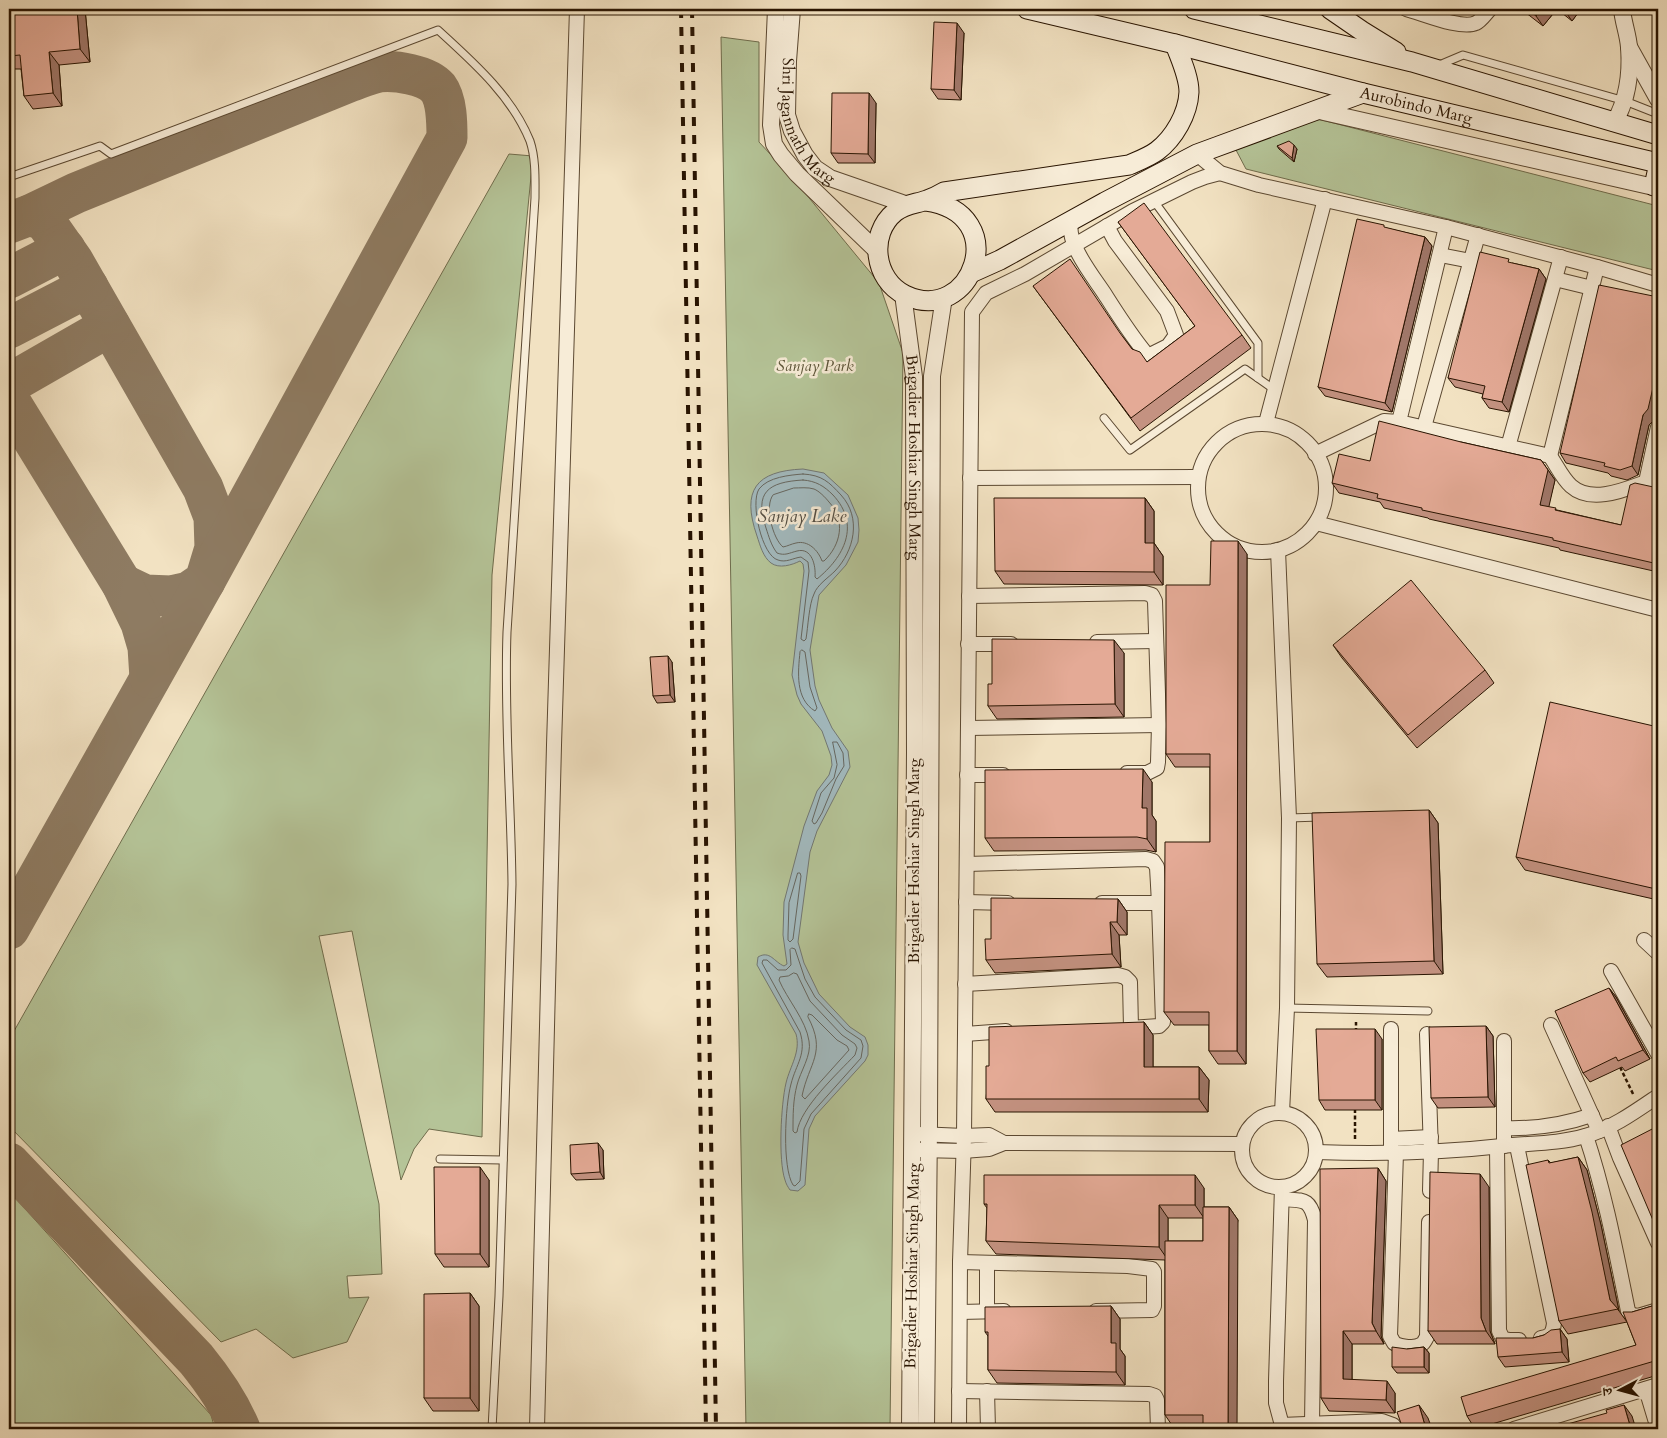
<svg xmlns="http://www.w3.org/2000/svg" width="1667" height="1438" font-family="Cardo,'Noto Serif Devanagari',serif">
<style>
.green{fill:#b5c498;stroke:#6f6c4c}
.water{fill:#a2babf;stroke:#727873}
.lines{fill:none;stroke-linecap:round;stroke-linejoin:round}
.shore{stroke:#666760;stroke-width:1}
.taxiway{stroke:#8e7b62;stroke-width:41}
.service-casing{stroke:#5b4831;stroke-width:9}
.minor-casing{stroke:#5b4831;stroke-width:16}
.tertiary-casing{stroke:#5b4831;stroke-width:18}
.secondary-casing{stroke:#291401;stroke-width:21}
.path{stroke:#291401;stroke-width:2.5;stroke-dasharray:4 2.5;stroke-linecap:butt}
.service{stroke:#f7ecd7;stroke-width:7}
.minor{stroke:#f7ecd7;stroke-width:14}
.tertiary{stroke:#f7ecd7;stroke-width:16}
.secondary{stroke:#f7ecd7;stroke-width:19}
.rail{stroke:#291401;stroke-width:4;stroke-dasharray:9 9;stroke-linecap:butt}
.wall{fill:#c49281;stroke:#291401;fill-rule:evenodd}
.shaded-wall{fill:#a07769;stroke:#291401}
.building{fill:#e4aa96;stroke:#291401}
.labels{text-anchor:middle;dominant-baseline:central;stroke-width:5;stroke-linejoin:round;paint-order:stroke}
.street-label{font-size:16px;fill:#291401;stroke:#f7ecd7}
.park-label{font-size:16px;font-style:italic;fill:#5a5236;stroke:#f7ecd7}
.water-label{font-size:18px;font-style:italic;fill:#534e44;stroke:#f7ecd7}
</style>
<rect width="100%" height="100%" fill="#f2e2c2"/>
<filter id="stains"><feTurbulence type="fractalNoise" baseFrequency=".004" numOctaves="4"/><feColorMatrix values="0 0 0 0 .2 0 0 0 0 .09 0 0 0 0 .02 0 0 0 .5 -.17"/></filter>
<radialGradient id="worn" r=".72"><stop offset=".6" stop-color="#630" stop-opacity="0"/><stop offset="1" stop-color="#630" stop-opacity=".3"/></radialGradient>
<g class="green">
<path d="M721,37L759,42V142L796,182L879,283L903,353L890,1429H746Z"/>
<path d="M1318,119L1658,206V271L1246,169L1236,150Z"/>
<path d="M509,154L533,156L492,575L482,1137L429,1129L414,1149L401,1180L352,931L319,936L379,1204L382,1274L347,1276L349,1298L369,1297L347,1342L293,1358L256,1329L221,1342L9,1126V1040Z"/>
<path d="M9,1191L211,1415L215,1429H9Z"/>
</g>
<path class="water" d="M803,469L824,473L848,495L858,518L859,530L858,542L846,565L819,595L810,650L815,686L819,700L832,728L848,751L850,767L817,831L810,852L798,942L804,963L819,994L850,1027L865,1037L868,1045V1055L865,1061L815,1116L809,1129L805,1185L798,1191L790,1190C788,1187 786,1184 785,1180C778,1160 781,1104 786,1083C790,1066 801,1052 796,1034L757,965L758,957C770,950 774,962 784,966L787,964L783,935L784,902L804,826L817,791L829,775L832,765L831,756L822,731L801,704L797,695L792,675L804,571L803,564L800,561C792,565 779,569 771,563C763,557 760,545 757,536C741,490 756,471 803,469Z"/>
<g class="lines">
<g class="shore">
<path d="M803,474C822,475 829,482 841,495C862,518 854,551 835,571C828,578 817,585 814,594C809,604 808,627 806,639L804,641L801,639L809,571L808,562L801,557C793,558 786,563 778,560C762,556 750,503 759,489C768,477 790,475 803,474Z"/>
<path d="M803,480C816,481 824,486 833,495C861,525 844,557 817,579L815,577C816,566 812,547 797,551C789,553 785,556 777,553C771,545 769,537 766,528C754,492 768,482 803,480Z"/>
<path d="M794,488C800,488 808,487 814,489C819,491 825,497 829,502C846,520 841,545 824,561H822C818,550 808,540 796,543C791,544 788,546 783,547C773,539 764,506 773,495Z"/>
<path d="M802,650L805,652L810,687L817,708L815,711C795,699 798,672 800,652Z"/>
<path d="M833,742H837L843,753L844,766L836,779L822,813L816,823L814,824L812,821L821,793L834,778L837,765Z"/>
<path d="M798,873H800L801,876L793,939L790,942L788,940V935L789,903Z"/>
<path d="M792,948L795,949L805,979L815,997L846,1030L861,1040L863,1046L861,1058L811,1114L804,1129L800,1181L795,1186L793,1185C782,1167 785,1106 791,1084C796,1064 807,1054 800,1032L762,963L763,960H767L778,970H786L791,965L790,950Z"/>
<path d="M794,973L797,974L810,1001L842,1035L855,1044L857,1048L855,1055C838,1073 800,1108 797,1132L795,1133L793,1131C793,1115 793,1100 797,1085C800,1072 812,1055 809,1041C806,1020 787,999 779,980L780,977L788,976Z"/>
<path d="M809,1014L812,1015L837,1040L847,1046L849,1050L805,1099L802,1096C809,1062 827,1053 808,1017Z"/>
</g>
<g class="taxiway">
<path d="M30,215L45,221L73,261L203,488L214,517L215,548L205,581L189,592L171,596L145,595L122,584"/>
<path d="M9,223L30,215L76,193L349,82C358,79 368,74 379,72C395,70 427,75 438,88C447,100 447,124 447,138L205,581L9,929"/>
<path d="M9,278L65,249"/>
<path d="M9,328L88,287"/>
<path d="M9,384L110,326"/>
<path d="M9,400L122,584L141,623L148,647L150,678"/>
<path d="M9,1163L196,1359C214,1381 229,1403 240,1429"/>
</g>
<defs>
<g id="service">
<path d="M1437,66L1463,55L1625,101L1658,114"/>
<path d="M9,177L100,146L111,154L438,30C473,62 512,96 530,141C536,159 535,180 535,198L507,632C504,716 511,800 512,884L499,1296L492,1429"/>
<path d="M1154,201L1258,343V378"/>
<path d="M1104,418L1130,450L1245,369L1275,390"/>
<path d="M1289,818L1320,817"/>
<path d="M1287,1008L1428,1011"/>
<path d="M440,1159L503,1160"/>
</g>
<g id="minor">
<path d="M1406,9C1422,13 1461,30 1476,23C1481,21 1486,13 1490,9"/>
<path d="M1197,154L1220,173L1259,185L1446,227L1597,267L1658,285"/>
<path d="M1071,221C1066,243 1092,275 1104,293C1118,315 1131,336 1148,356L1168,346L1176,335L1167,311L1115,241L1107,226"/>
<path d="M1446,227L1399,422L1550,456L1597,267"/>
<path d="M1440,255L1471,261"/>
<path d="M1555,279L1592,288"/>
<path d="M1266,423L1325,199"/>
<circle cx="1262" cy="488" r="64"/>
<path d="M1424,427L1478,235"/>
<path d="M1658,427L1646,482L1658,484"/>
<path d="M1508,447L1561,257"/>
<path d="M1315,454L1384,421L1399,422"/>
<path d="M1550,456C1557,466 1562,478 1571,486C1591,504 1624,490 1646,482"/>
<path d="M970,478L1197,477"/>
<path d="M1316,523L1658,610"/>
<path d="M1278,550L1289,818L1287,1008L1282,1113"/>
<path d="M969,596L1145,593L1152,595L1155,601L1159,725L1158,762L1157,768L1147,773H1127"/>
<path d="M1097,642L1156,641"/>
<path d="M968,644H1011"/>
<path d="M968,728L1159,725"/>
<path d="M967,775H1003"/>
<path d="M967,864L1146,859L1153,861L1157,867L1159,903L1163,1022L1159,1026L1130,1028"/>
<path d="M966,902L1008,903"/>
<path d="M1102,903H1159"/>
<path d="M1644,940L1658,953"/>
<path d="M1611,971L1658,1054"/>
<path d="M965,984L1118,975L1125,977L1130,982L1131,1028"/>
<path d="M1551,1025L1599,1131"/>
<path d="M1391,1029V1153"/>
<path d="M965,1034L1006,1031"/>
<path d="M1427,1034L1431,1151L1430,1191"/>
<path d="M1504,1041V1146"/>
<circle cx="1279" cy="1150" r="37"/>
<path d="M1608,1126L1620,1158L1658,1243"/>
<path d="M1504,1128C1534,1129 1563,1125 1592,1115"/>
<path d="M918,1134L964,1136L989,1135L1004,1143L1241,1144"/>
<path d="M1586,1136C1605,1193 1616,1252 1628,1311L1632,1315L1638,1316L1658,1310"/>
<path d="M1391,1139L1431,1137"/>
<path d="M1517,1146L1554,1323C1553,1332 1551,1337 1541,1338"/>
<path d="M1497,1147L1499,1331L1503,1339L1509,1340H1519"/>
<path d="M919,1150L963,1151L989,1149L1004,1143"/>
<path d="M1316,1152C1378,1154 1440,1153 1502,1146C1530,1143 1558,1144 1585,1136C1611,1129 1636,1111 1658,1096"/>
<path d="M1396,1153L1390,1336L1394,1343C1400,1347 1416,1349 1422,1344C1424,1343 1426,1338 1427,1337L1429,1222"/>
<path d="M1282,1187L1276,1381V1403L1283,1429"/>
<path d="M1282,1199C1303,1201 1309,1197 1315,1220L1312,1423"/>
<path d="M960,1262L1128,1266L1152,1269L1154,1272V1306L1152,1310L1096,1311"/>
<path d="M987,1263V1311"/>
<path d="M960,1312L1004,1311"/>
<path d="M1646,1389L1658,1429"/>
<path d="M959,1391L1149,1394L1155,1396L1157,1400L1158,1429"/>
<path d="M987,1391L988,1429"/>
<path d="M1281,1425L1382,1421L1393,1425L1396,1429"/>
<path d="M537,1429L554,745L577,9"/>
<path d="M959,1429L960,1262L964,1136L972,312L986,293L1025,274L1133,211L1192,182L1205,177L1220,173"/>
<path d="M1514,1429L1658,1385"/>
</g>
<g id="tertiary">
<path d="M776,9L771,125L774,144L781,155L797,174L878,252"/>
<path id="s1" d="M792,9L788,61L787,115L792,131L805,155L815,168L830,178L908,205"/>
<path d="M1629,47L1658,99"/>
<path d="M1315,110L1658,188"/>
<path d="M1614,123C1627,101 1631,73 1629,47C1628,34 1623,22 1622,9"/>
<path id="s2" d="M903,294L914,377L915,752L910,1429"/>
<path d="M926,1429L929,1123L932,376L944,297"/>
</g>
<g id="secondary">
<path id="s3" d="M1027,9L1175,44L1363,93L1658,163"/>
<path d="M1194,9L1412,62L1658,135"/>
<path d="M1330,9L1362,31L1396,52"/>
<path d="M1654,186L1658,168"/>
<path d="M926,201C1014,213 972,327 905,295C874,280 868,234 895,212C905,204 916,204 927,200C933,198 939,195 944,192L1129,165C1138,161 1149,157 1157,151C1174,138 1188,114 1189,92C1189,76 1180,58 1175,44"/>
<path d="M971,273L1000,260L1105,202L1197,154L1363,93"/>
</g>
</defs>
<use href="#service" class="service-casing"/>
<use href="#minor" class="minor-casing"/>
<use href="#tertiary" class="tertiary-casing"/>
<use href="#secondary" class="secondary-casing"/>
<g class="path">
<path d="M1356,1032V1022"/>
<path d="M1620,1067L1634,1096"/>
<path d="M1355,1139V1107"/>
</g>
<use href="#service" class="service"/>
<use href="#minor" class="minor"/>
<use href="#tertiary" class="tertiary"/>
<use href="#secondary" class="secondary"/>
<g class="rail">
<path d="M681,9L706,1429"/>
<path d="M692,9L716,1429"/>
</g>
</g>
<g class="wall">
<path d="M9,9H85L90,62L59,65L62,106L33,109L24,96L21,69H15L9,61Z"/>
<path d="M311,9H333L314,13Z"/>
<path d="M1521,9H1581L1572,21L1557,9L1543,26Z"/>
<path d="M964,33L961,100L938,99L931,89Z"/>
<path d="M876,103L875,163H838L831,153Z"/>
<path d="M1277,146L1297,149L1294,162L1279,149Z"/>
<path d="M1118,222L1242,335L1251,348L1140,431L1033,286L1122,336L1132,349L1147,362L1195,326Z"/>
<path d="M1386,228L1425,237L1432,246L1392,412L1325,396L1318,387Z"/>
<path d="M1512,263L1539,269L1546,279L1509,412L1489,408L1482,398L1483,394L1455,387L1448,378Z"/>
<path d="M1658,297V405L1655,419L1649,425L1638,475L1627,480L1611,476L1608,473L1566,463L1560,453Z"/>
<path d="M1461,442L1541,460L1555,480L1548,507L1557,510L1621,525L1658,488V572L1560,550L1559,548L1429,519L1428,518L1384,508L1380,502L1339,493L1332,483L1370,461Z"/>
<path d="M1145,498L1154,511V543L1163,556V585L1004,584L995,571Z"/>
<path d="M1247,554L1246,1064H1218L1209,1051V1025H1174L1164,1012L1210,842V767H1175L1166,754L1210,585Z"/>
<path d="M1333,645L1485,670L1494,683L1417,748L1342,658Z"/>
<path d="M1124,653V717L997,719L988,706L992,684Z"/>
<path d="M672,662L675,702L657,703L653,696Z"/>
<path d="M1658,727V900L1525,870L1516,857Z"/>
<path d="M1152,782V815L1156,821V852L1146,850L994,851L985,838Z"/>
<path d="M1429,810L1438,823L1443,974L1327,977L1317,964Z"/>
<path d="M1118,899L1127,912V935H1119L1121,967L995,973L986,960L991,939Z"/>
<path d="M1609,988L1616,997L1650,1059L1625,1071L1622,1067L1590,1082L1583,1073Z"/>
<path d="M1144,1022L1153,1035V1067H1199L1209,1080L1208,1112H995L986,1099L989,1066Z"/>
<path d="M1486,1026L1493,1036L1495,1107L1438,1108L1431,1098Z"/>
<path d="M1382,1039V1110H1325L1319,1100Z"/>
<path d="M603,1150L604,1179L576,1180L571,1174Z"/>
<path d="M1578,1157L1587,1170L1601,1225L1619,1311L1627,1322L1632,1312L1652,1306L1656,1303L1658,1299V1375L1475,1429L1467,1416L1636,1345L1627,1322L1568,1334L1559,1321L1548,1160L1551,1163Z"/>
<path d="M1378,1168L1386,1181L1381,1336L1384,1344H1352V1380L1395,1393V1413L1329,1411L1321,1398Z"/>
<path d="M489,1180V1267H444L435,1254Z"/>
<path d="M1489,1187L1490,1331L1495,1344H1437L1428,1331Z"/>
<path d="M1204,1188V1207H1229L1238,1220L1203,1428H1174L1165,1415V1260L996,1254L986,1241L987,1208L984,1204ZM1168,1218H1203V1241H1168Z"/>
<path d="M470,1293L479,1306V1411H433L424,1398Z"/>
<path d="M1111,1306L1120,1319V1349L1125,1356V1385L997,1383L988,1370V1336L985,1332Z"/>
<path d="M1560,1329L1567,1339L1569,1362L1505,1367L1498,1357L1533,1338L1544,1335Z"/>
<path d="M1424,1347L1429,1353V1373H1397L1392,1367L1407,1349Z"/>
</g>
<g class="shaded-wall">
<path d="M77,9H85L90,62L80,49Z"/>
<path d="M1542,9H1557L1543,26L1536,16Z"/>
<path d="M1566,9H1581L1572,21L1565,11Z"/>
<path d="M957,23L964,33L961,100L954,90Z"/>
<path d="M49,52L59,65L62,106L53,93Z"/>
<path d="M869,93L876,103L875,163L868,154Z"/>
<path d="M1294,145L1297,149L1294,162L1292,158Z"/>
<path d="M1425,237L1432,246L1392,412L1385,403Z"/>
<path d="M1539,269L1546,279L1509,412L1502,402Z"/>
<path d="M1658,366V405L1655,419L1649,425L1638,475L1632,466L1643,415Z"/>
<path d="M1541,460L1555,480L1547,515L1540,505Z"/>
<path d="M1145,498L1154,511V543L1163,556V585L1154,572L1145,543Z"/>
<path d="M1238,541L1247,554L1246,1064L1237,1051Z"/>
<path d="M1114,640L1124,653V717L1115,704Z"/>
<path d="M668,656L672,662L675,702L670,695Z"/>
<path d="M1143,769L1152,782V815L1156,821V852L1147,839L1142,808Z"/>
<path d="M1429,810L1438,823L1443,974L1434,961Z"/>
<path d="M1658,879V892L1656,889Z"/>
<path d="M1118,899L1127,912V935L1117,922Z"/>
<path d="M1110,922L1119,935L1121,967L1112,954Z"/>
<path d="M1609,988L1616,997L1650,1059L1643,1050Z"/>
<path d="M1144,1022L1153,1035V1080L1144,1067Z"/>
<path d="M1486,1026L1493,1036L1495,1107L1488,1097Z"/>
<path d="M1375,1029L1382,1039V1110L1375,1100Z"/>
<path d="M1199,1067L1209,1080L1208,1112L1199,1099Z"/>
<path d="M598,1143L603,1150L604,1179L600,1172Z"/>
<path d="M1578,1157L1587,1170L1601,1225L1619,1311L1610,1300Z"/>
<path d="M480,1167L489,1180V1267L480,1254Z"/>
<path d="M1378,1168L1386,1181L1381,1336L1384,1344L1376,1331L1372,1323Z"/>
<path d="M1480,1174L1489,1187L1490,1331L1495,1344L1486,1331L1481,1318Z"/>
<path d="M1195,1175L1204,1188V1218L1195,1205Z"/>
<path d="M1159,1205L1168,1218V1260L1159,1247Z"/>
<path d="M1229,1207L1238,1220L1237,1429H1228Z"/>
<path d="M470,1293L479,1306V1411L470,1398Z"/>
<path d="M1111,1306L1120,1319V1349L1125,1356V1385L1116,1372L1111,1343Z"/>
<path d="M1560,1329L1567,1339L1569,1362L1562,1352Z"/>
<path d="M1343,1331L1352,1344V1392L1343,1379Z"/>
<path d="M1424,1347L1429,1353V1373L1424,1367Z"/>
<path d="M1387,1381L1395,1393V1413L1386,1400Z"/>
<path d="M1419,1405L1428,1418L1432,1429H1426Z"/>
<path d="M1624,1405L1632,1416L1636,1429H1631Z"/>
</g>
<g class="building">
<path d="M9,9H77L80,49L49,52L53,93L24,96L20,55L9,56Z"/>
<path d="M1527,9H1542L1536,16Z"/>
<path d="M934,22L957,23L954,90L931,89Z"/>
<path d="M832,93H869L868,154L831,153Z"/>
<path d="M1289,141L1294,145L1292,158L1277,146Z"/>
<path d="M1144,203L1242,335L1131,418L1033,286L1070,259L1120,333L1132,349L1140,352L1147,362L1195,326L1118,222Z"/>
<path d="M1357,219L1384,225V227L1425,237L1385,403L1318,387Z"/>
<path d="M1480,252L1509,259L1508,262L1539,269L1502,402L1482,398L1485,386L1448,378Z"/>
<path d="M1599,285L1658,297V366L1648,409L1643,415L1632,466L1620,470L1604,466L1605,463L1560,453Z"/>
<path d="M1379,421L1461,442L1541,460L1548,470L1540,505L1556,508L1555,510L1621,525L1630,485L1635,483L1658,488V564L1553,540V538L1422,510V508L1377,498L1378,494L1332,483L1339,454L1370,461Z"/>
<path d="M994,498H1145V543H1154V572L995,571Z"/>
<path d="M1211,541H1238L1237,1051H1209V1012H1164L1165,842H1210V754H1166V585H1210Z"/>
<path d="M1411,580L1485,670L1408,735L1333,645Z"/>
<path d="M992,639L1114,640L1115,704L988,706V684H992Z"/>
<path d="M668,656L670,695L653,696L650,657Z"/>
<path d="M1550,702L1658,727V879L1656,889L1516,857Z"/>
<path d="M1143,769L1142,808H1147V839L1137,837L985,838V770Z"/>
<path d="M1429,810L1434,961L1317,964L1312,813Z"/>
<path d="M991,898L1118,899L1117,922H1110L1112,954L986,960L985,939H991Z"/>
<path d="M1609,988L1643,1050L1618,1061L1616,1057L1583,1073L1555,1011Z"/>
<path d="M1144,1022V1067H1199V1099H986V1066H989V1027Z"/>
<path d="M1486,1026L1488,1097L1431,1098L1429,1027Z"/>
<path d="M1316,1029H1375V1100H1319Z"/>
<path d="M1658,1126V1232L1621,1145Z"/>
<path d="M598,1143L600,1172L571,1174L570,1145Z"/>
<path d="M1578,1157L1592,1212L1610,1300L1618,1309L1559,1321L1526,1165L1548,1160L1549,1163Z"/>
<path d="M434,1167H480V1254H435Z"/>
<path d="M1378,1168L1372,1323L1376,1331H1343V1379L1387,1381L1386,1400L1321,1398L1320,1169Z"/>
<path d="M1430,1172L1480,1174L1481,1318L1486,1331H1428Z"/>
<path d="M984,1175H1195V1205H1159V1247L986,1241L987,1204H984Z"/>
<path d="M1203,1207H1229L1228,1429H1203V1415H1165V1241H1203Z"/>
<path d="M470,1293V1398H424V1294Z"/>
<path d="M1658,1299V1360L1467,1416L1461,1397L1636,1345L1623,1312H1632L1652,1306L1656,1303Z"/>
<path d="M1111,1306V1343H1116V1372L988,1370V1332H985V1307Z"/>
<path d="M1560,1329L1562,1352L1498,1357L1496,1338H1533L1544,1335L1551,1330Z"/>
<path d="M1392,1347L1407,1349L1424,1347V1367H1392Z"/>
<path d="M1419,1405L1426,1429H1403L1397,1412Z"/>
<path d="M1624,1405L1631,1429H1565L1564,1425L1607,1413L1606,1410Z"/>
</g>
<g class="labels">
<g class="street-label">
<text stroke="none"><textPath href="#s3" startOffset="401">Aurobindo Marg</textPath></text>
<text stroke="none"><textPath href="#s1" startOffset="119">Shri Jagannath Marg</textPath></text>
<text stroke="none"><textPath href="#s2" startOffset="164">Brigadier Hoshiar Singh Marg</textPath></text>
<text transform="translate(914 861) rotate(-90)">Brigadier Hoshiar Singh Marg</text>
<text transform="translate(912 1266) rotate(-89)">Brigadier Hoshiar Singh Marg</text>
</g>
<g class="park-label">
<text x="815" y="366">Sanjay Park</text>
</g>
<g class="water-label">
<text x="802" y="516">Sanjay Lake</text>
</g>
</g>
<rect width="1667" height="1438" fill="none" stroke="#f2e2c2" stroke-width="30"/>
<rect x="10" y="10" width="1647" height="1418" fill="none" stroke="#291401" stroke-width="2.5"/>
<rect x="15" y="15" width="1637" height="1408" fill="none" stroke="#291401"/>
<g transform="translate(1620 1390) rotate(264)" stroke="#f7ecd7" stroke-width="4" paint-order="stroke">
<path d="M0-4L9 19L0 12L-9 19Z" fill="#291401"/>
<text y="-8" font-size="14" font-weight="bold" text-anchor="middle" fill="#291401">उ</text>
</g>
<rect width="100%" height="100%" filter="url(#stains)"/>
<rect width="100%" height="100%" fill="url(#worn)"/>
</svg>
